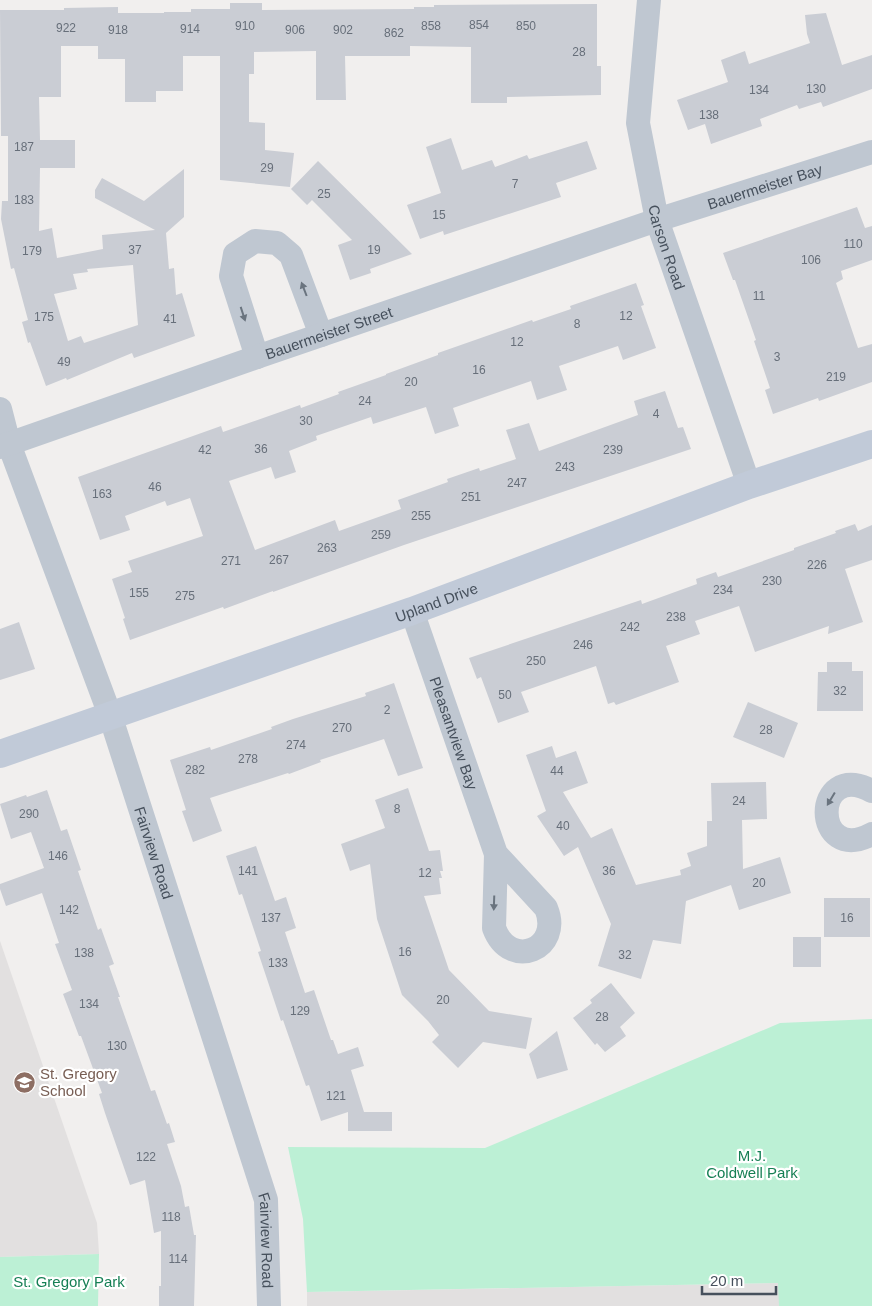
<svg xmlns="http://www.w3.org/2000/svg" width="872" height="1306" font-family="Helvetica,sans-serif">
<style>
.education{fill:#e2e0e0}
.green{fill:#bcf0d5}
.building{fill:#cacdd4;fill-rule:evenodd}
.lines{fill:none;stroke-linecap:round;stroke-linejoin:round}
.street{stroke:#bfc7d1;stroke-width:24}
.secondary{stroke:#c1cad8;stroke-width:28}
.oneway{fill:#6a747f}
.labels{text-anchor:middle;dominant-baseline:central;stroke-width:4.5;stroke-linejoin:round;paint-order:stroke}
.number-label{font-size:12px;fill:#676f7a}
.street-label{font-size:15px;fill:#46505c;stroke:#fff}
.education-label{font-size:15px;fill:#785e54;stroke:#fff;text-anchor:start}
.park-label{font-size:15px;fill:#157f54;stroke:#fff}
</style>
<rect width="100%" height="100%" fill="#f1efee"/>
<g class="education">
<path d="M0,941L97,1223L99,1254L0,1257Z"/>
<path d="M779,1283V1306H307V1292Z"/>
</g>
<g class="green">
<path d="M872,1019V1306H779L778,1283L307,1292L303,1219L288,1147L485,1148L780,1023Z"/>
<path d="M99,1254L98,1306H0V1257Z"/>
</g>
<g class="building">
<path d="M230,3H262V10L414,9V7H434V5L597,4V66H601V95L507,97V103H471V47L410,46V56H345L346,100H316V51L254,52V74H249V122L265,123V150L294,153L290,187L220,180V56H183V91H156V102H125V59H98V46H61V97H39L40,140H75V168H40L39,231L52,228L57,258L103,249L102,235L155,230L95,198V190L102,178L144,201L184,169V217L166,233L169,269L174,268L176,295L182,293L195,336L134,358L132,353L67,380L66,378L46,386L30,342L28,343L22,322L28,320L14,268L11,269L1,219L2,201H8V136H1L0,10H64V8L118,7V13H164V12H191V9H230ZM133,265L138,325L84,343L81,336L68,341L54,294L77,289L73,274L88,272L87,269Z"/>
<path d="M826,13L842,65L872,55V89L823,107L821,102L799,109L797,105L760,119L762,126L711,144L705,124L688,130L677,100L728,82L721,60L745,51L749,64L810,43L807,34L805,15Z"/>
<path d="M451,138L462,170L492,160L495,167L527,155L529,159L587,141L597,169L556,183L561,197L444,235L443,231L420,239L407,205L441,193L426,147Z"/>
<path d="M318,161L412,254L370,269L371,273L350,280L338,245L352,240L312,200L307,205L291,189Z"/>
<path d="M857,207L865,228L872,226V260L841,271L843,279L836,283L858,348L872,344V382L819,401L818,398L773,414L765,390L770,388L754,341L756,340L735,280H733L723,253Z"/>
<path d="M636,283L644,305L641,306L656,348L623,360L618,346L559,366L567,390L537,400L531,381L453,408L459,426L435,434L426,407L373,424L371,417L316,436L317,440L289,451L296,472L275,479L271,467L229,481L255,550L335,520L339,531L401,509L398,500L448,482L447,479L479,468L480,471L516,459L506,430L529,423L539,451L638,415L634,401L665,391L678,428L683,427L691,449L404,545L273,592V591L224,609L223,607L130,640L123,619L125,618L112,579L132,572L128,561L203,536L190,498L167,506L165,501L125,516L130,530L100,540L78,477L221,426L223,432L300,405L301,408L339,394L338,392L386,375V374L438,355V353L532,320L533,322L571,309L570,306Z"/>
<path d="M855,524L858,531L872,525V560L845,569L863,622L828,634L829,626L755,652L739,606L695,621L700,634L666,646L679,682L616,705L614,702L608,704L596,666L521,692L529,712L498,723L481,677L477,679L469,658L641,600L642,604L697,584L696,579L716,572L718,577L794,550V548L836,533L835,531Z"/>
<path d="M19,622L35,669L0,680V629Z"/>
<path d="M827,662H852V671H863V711H817L818,672H827Z"/>
<path d="M394,683L423,768L398,776L384,739L320,760L321,762L289,774L288,773L210,798L222,831L193,842L182,811L186,810L170,760L210,747L211,750L272,729L271,727L293,719L366,696L365,693Z"/>
<path d="M748,702L798,723L784,758L733,737Z"/>
<path d="M552,746L556,758L576,751L588,783L563,792L591,838L612,828L636,885L681,875L680,870L691,866L687,853L707,846V821H712L711,783L766,782L767,819L742,820L743,869L780,857L791,893L739,910L731,885L686,901L681,944L653,940L641,979L598,966L611,924L578,847L564,856L537,816L546,811L526,755Z"/>
<path d="M408,788L429,851L440,850L443,871H440L442,878H439L441,894L424,896L449,970L489,1011L532,1018L526,1049L483,1042L458,1068L432,1042L439,1035L428,1021L402,995L377,919L370,864L350,871L341,844L385,828L375,800Z"/>
<path d="M47,790L61,831L67,829L81,870L78,871L98,930L101,928L114,964L109,966L120,997H118L151,1091L155,1090L167,1124L169,1123L175,1142L167,1144L181,1186L185,1207L189,1206L194,1235H196L194,1306H159V1286H161V1231L154,1233L145,1180L130,1185L105,1113L99,1094L102,1093L81,1036H79L63,994L72,990L55,944L59,943L42,893L6,906L0,889V884L44,868L31,832L11,839L0,804L26,795L27,797Z"/>
<path d="M256,846L275,901L286,897L296,928L285,932L305,993L314,990L331,1040H333L338,1054L358,1047L364,1066L351,1070L364,1112H392V1131H348V1112L321,1121L309,1085L306,1086L283,1020L281,1021L258,952L261,951L242,894L239,895L226,856Z"/>
<rect x="824" y="898" width="46" height="39"/>
<rect x="793" y="937" width="28" height="30"/>
<path d="M611,983L635,1013L620,1027L626,1036L605,1052L597,1043L595,1045L573,1018L592,1003L590,1000Z"/>
<path d="M557,1031L568,1070L537,1079L529,1054Z"/>
</g>
<g class="lines">
<g class="street">
<path id="s1" d="M649,0L638,123L657,220L749,485"/>
<path d="M257,357L231,276L235,254L255,241L277,243L291,255L321,335"/>
<path id="s2" d="M0,409L9,444L110,715L266,1200L269,1306"/>
<path id="s3" d="M0,447L257,357L657,220L872,152"/>
<path id="s4" d="M412,611L496,854L494,928C510,971 563,949 546,908L496,854"/>
<path d="M872,791C811,759 812,866 872,834"/>
</g>
<path class="secondary" id="s5" d="M0,754L412,611L749,485L872,444"/>
</g>
<defs><path id="oneway-solid" d="M-6-.8H1V-3.2L6.5 0L1 3.2V.8H-6Z" transform="scale(1.25)"/></defs>
<g class="oneway">
<use href="#oneway-solid" transform="translate(304 289) rotate(-111)"/>
<use href="#oneway-solid" transform="translate(243 314) rotate(72)"/>
<use href="#oneway-solid" transform="translate(831 799) rotate(121)"/>
<use href="#oneway-solid" transform="translate(494 903) rotate(92)"/>
</g>
<defs>
<symbol id="school-disc" viewBox="-11 -11 22 22"><circle r="9.5" fill="#8d6e63" stroke="#fff"/><path d="M0-5L7-2L0 1L-7-2ZM-4 1L0 2.5L4 1V4Q0 6-4 4Z" fill="#fff"/></symbol>
</defs>
<g fill-rule="evenodd">
<use href="#school-disc" x="12" y="1070" width="25" height="25"/>
</g>
<g class="labels">
<g class="number-label">
<text x="479" y="25">854</text>
<text x="245" y="26">910</text>
<text x="431" y="26">858</text>
<text x="526" y="26">850</text>
<text x="66" y="28">922</text>
<text x="190" y="29">914</text>
<text x="118" y="30">918</text>
<text x="295" y="30">906</text>
<text x="343" y="30">902</text>
<text x="394" y="33">862</text>
<text x="579" y="52">28</text>
<text x="816" y="89">130</text>
<text x="759" y="90">134</text>
<text x="709" y="115">138</text>
<text x="24" y="147">187</text>
<text x="267" y="168">29</text>
<text x="515" y="184">7</text>
<text x="324" y="194">25</text>
<text x="24" y="200">183</text>
<text x="439" y="215">15</text>
<text x="853" y="244">110</text>
<text x="135" y="250">37</text>
<text x="374" y="250">19</text>
<text x="32" y="251">179</text>
<text x="811" y="260">106</text>
<text x="759" y="296">11</text>
<text x="626" y="316">12</text>
<text x="44" y="317">175</text>
<text x="170" y="319">41</text>
<text x="577" y="324">8</text>
<text x="517" y="342">12</text>
<text x="777" y="357">3</text>
<text x="64" y="362">49</text>
<text x="479" y="370">16</text>
<text x="836" y="377">219</text>
<text x="411" y="382">20</text>
<text x="365" y="401">24</text>
<text x="656" y="414">4</text>
<text x="306" y="421">30</text>
<text x="261" y="449">36</text>
<text x="205" y="450">42</text>
<text x="613" y="450">239</text>
<text x="565" y="467">243</text>
<text x="517" y="483">247</text>
<text x="155" y="487">46</text>
<text x="102" y="494">163</text>
<text x="471" y="497">251</text>
<text x="421" y="516">255</text>
<text x="381" y="535">259</text>
<text x="327" y="548">263</text>
<text x="279" y="560">267</text>
<text x="231" y="561">271</text>
<text x="817" y="565">226</text>
<text x="772" y="581">230</text>
<text x="723" y="590">234</text>
<text x="139" y="593">155</text>
<text x="185" y="596">275</text>
<text x="676" y="617">238</text>
<text x="630" y="627">242</text>
<text x="583" y="645">246</text>
<text x="536" y="661">250</text>
<text x="840" y="691">32</text>
<text x="505" y="695">50</text>
<text x="387" y="710">2</text>
<text x="342" y="728">270</text>
<text x="766" y="730">28</text>
<text x="296" y="745">274</text>
<text x="248" y="759">278</text>
<text x="195" y="770">282</text>
<text x="557" y="771">44</text>
<text x="739" y="801">24</text>
<text x="397" y="809">8</text>
<text x="29" y="814">290</text>
<text x="563" y="826">40</text>
<text x="58" y="856">146</text>
<text x="248" y="871">141</text>
<text x="609" y="871">36</text>
<text x="425" y="873">12</text>
<text x="759" y="883">20</text>
<text x="69" y="910">142</text>
<text x="271" y="918">137</text>
<text x="847" y="918">16</text>
<text x="405" y="952">16</text>
<text x="84" y="953">138</text>
<text x="625" y="955">32</text>
<text x="278" y="963">133</text>
<text x="443" y="1000">20</text>
<text x="89" y="1004">134</text>
<text x="300" y="1011">129</text>
<text x="602" y="1017">28</text>
<text x="117" y="1046">130</text>
<text x="336" y="1096">121</text>
<text x="146" y="1157">122</text>
<text x="171" y="1217">118</text>
<text x="178" y="1259">114</text>
</g>
<g class="street-label">
<text stroke="none"><textPath href="#s3" startOffset="808">Bauermeister Bay</textPath></text>
<text stroke="none"><textPath href="#s1" startOffset="251">Carson Road</textPath></text>
<text stroke="none"><textPath href="#s3" startOffset="348">Bauermeister Street</textPath></text>
<text stroke="none"><textPath href="#s5" startOffset="462">Upland Drive</textPath></text>
<text stroke="none"><textPath href="#s4" startOffset="129">Pleasantview Bay</textPath></text>
<text stroke="none"><textPath href="#s2" startOffset="470">Fairview Road</textPath></text>
<text stroke="none"><textPath href="#s2" startOffset="875">Fairview Road</textPath></text>
</g>
<g class="education-label">
<text x="40" y="1073">St. Gregory<tspan x="40" dy="17">School</tspan></text>
</g>
<g class="park-label">
<text x="752" y="1155">M.J.<tspan x="752" dy="17">Coldwell Park</tspan></text>
<text x="69" y="1281">St. Gregory Park</text>
</g>
</g>
<path d="M702 1286v8h74v-8" fill="none" stroke="#46505c" stroke-width="2.5"/>
<text x="710" y="1286" font-size="15" fill="#46505c" stroke="#ffffff" stroke-width="4" paint-order="stroke">20 m</text>
</svg>
